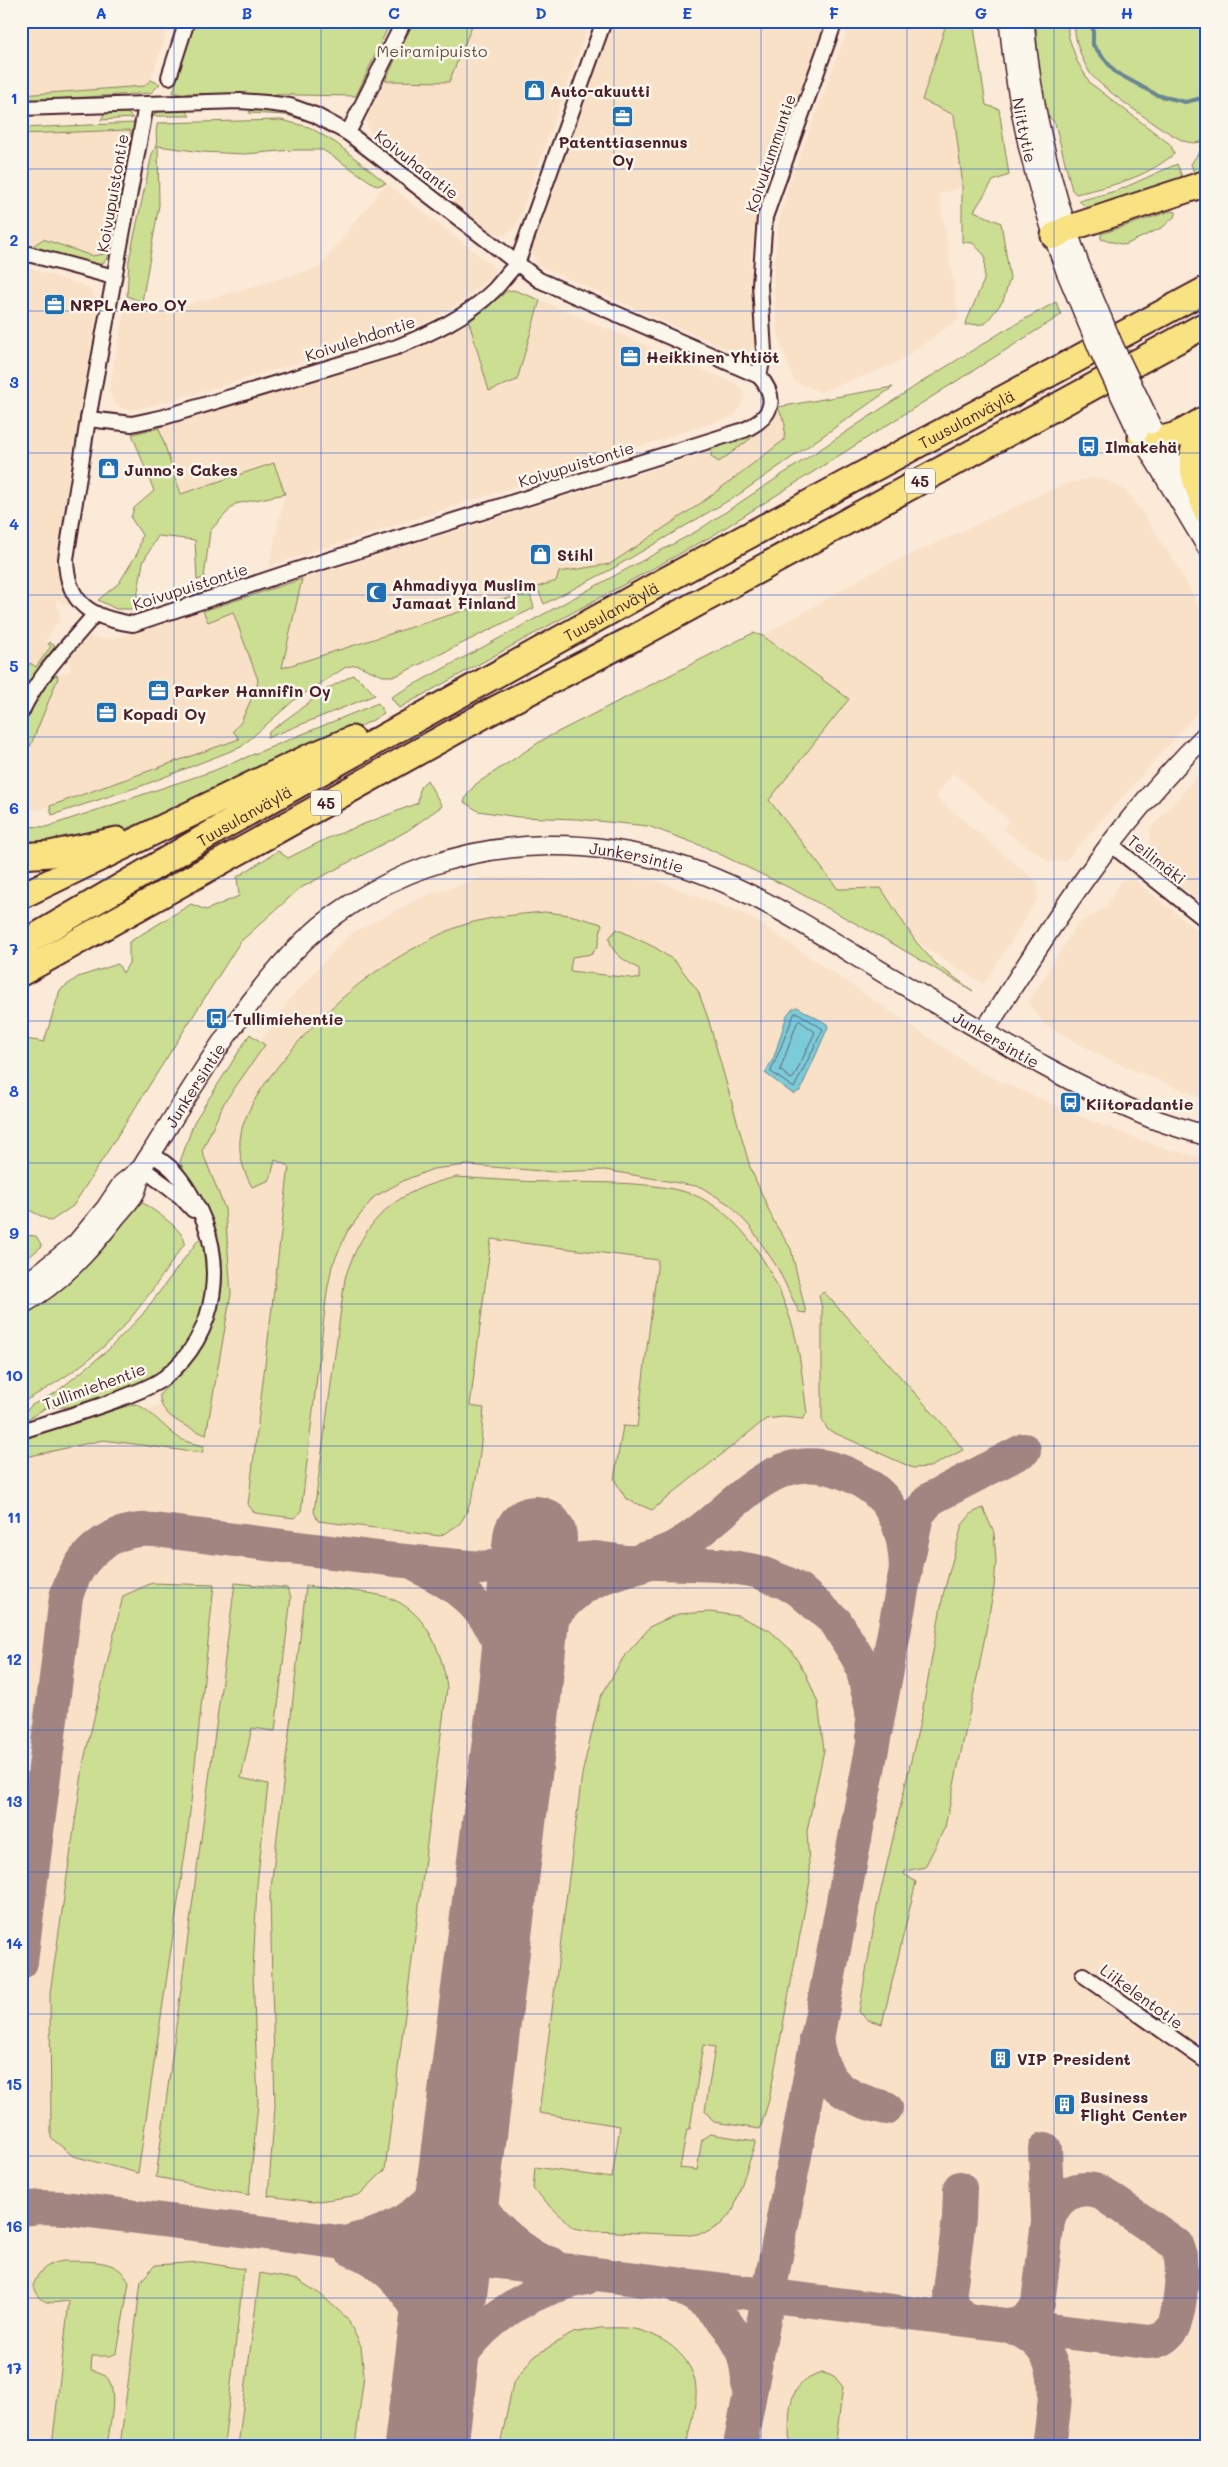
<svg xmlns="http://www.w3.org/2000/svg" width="1228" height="2467" font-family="Mali,sans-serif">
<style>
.built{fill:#f9e1c8}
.green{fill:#cbde92;stroke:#8a7e5e}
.water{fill:#7ccbd8;stroke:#688693}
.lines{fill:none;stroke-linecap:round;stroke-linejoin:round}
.shore{stroke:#5e6470;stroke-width:1}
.stream{stroke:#688693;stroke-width:4}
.taxiway{stroke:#a28481;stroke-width:34}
.runway{stroke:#a28481;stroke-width:84}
.minor-casing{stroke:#4a1f2b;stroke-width:18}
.secondary-casing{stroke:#4a1f2b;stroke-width:22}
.motorway-casing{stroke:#4a1f2b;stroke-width:29}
.minor{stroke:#fbf7ec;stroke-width:14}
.secondary{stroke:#fbf7ec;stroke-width:19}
.motorway{stroke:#f8e281;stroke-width:25}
.secondary-bridge-casing{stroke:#4a1f2b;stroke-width:22;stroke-linecap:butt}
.secondary-bridge{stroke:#fbf7ec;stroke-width:19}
.grid{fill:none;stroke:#1d4ed8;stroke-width:1;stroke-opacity:0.55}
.labels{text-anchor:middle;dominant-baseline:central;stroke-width:5;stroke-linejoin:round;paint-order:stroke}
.shield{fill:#fbf7ec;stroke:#7f6065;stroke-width:1}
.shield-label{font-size:15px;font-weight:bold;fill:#4a1f2b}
.park-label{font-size:16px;fill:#6a4f45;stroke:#fbf7ec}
.poi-label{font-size:16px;font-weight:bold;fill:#4a1f2b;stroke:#fbf7ec;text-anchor:start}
.street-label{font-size:16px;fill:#4a1f2b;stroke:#fbf7ec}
.neatline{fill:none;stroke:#1d4ed8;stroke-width:2}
.grid-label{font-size:16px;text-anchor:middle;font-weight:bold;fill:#1d4ed8}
</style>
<rect width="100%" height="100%" fill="#faead7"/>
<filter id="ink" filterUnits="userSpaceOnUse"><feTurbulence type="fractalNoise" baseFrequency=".02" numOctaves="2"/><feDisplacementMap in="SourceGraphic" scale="10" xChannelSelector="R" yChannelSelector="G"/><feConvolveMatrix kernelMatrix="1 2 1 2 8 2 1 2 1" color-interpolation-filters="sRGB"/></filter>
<g filter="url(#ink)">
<g class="built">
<path d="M21,21H170L151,80L144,86L21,95Z"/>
<path d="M474,21H590L517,224L506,235L491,233L372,136L367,125L368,113L385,81L449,82Z"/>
<path d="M611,21H827L760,203L751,255V295L756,340L749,354L736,353L537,265L530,247Z"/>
<path d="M851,21H947L922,99L954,115L962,187L939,194L959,319L895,364L821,392L794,382L778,334L773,279L778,225L787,190Z"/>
<path d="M130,130L132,140L113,245L105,262L85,264L21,242V134Z"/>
<path d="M386,183L494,267L493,275L459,303L431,320L401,332L174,400L131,410L123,409L115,404L109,390L127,296L166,311L319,268Z"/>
<path d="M24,266L89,288L95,297L97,314L69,470L59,556L61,576L71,604L67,606L56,599L61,622L55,625L45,642L51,646L21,688V270Z"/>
<path d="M540,300L736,384L744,392L743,402L734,416L269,566L285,494L274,464L181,494L159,428L436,341L469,322L489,391L517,380Z"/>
<path d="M778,407L785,424V440L701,503L610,564L559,572L556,581L282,668L240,739L38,810L21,808V762L35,739L49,678L71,670L67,656L88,636L106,640L693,457L761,428Z"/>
<path d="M1093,478L1106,480L1121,488L1132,497L1183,576L1207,624V702L1065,861L1050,862L1004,830L1009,820L953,773L936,797L1038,883L1037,900L984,984L916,942L881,888L838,889L769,800L849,699L763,636L869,574L1064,484Z"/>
<path d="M1207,766V907L1150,862V829Z"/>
<path d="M485,877L654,880L750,917L980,1072L1079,1116L1159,1147L1207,1159V2446H21V1449L205,1391L229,1294L217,1214L189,1143L294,994L350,934L427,895Z"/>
<path d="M1133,879L1207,938V1100L1105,1058L1045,1025L1028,1003L1077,925L1106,907L1122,880Z"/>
</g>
<g class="green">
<path d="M194,21H391L356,96L173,93Z"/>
<path d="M414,21H474L449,82L385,81Z"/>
<path d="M947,21H973L986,105L999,109L1009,175L993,181L974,211L1001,223L1010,278L1003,301L985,324L965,325L984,280L985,256L973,243L962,242V179L954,115L922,100Z"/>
<path d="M1036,21H1068V35L1077,61L1090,83L1171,145L1174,154C1145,178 1112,186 1076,194L1072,190L1055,123L1044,112L1038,68Z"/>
<path d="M1074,21H1207V140C1199,143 1192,144 1184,141C1167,134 1099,87 1090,73C1081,59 1074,38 1074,21Z"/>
<path d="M151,80L160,84L151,93L21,101V95L144,86Z"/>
<path d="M253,106L269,107L315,120L314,123L286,115L249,113Z"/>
<path d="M185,109L190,116H153L158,111Z"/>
<path d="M105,112H126L133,118L101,120Z"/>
<path d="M281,120L309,127L336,143L386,183L377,186L323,150H293L245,154L202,152L158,146L159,205L142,302L127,296L129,260L152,154C161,140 153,135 158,123Z"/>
<path d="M135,123L132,140L130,130L21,134V128Z"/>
<path d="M1207,148V175L1196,179L1191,164L1200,151Z"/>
<path d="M1177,164L1184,182L1090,210L1079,201L1119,190Z"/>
<path d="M121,182L125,183C121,205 118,252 100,266L85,264L33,246L43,239L92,256L104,254Z"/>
<path d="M1171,211L1176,212V215L1163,227L1125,245L1101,239V234Z"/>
<path d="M514,290L540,300L517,380L489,391L469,322L507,291Z"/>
<path d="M1056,302L1061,315L712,536L399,708L391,697L697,531L917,385L1005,330Z"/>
<path d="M893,387L738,495L610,570L544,604L537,587L556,581L559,572L610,564L701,503L784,440L785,424L778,407Z"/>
<path d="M159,428L181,494L274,463L285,494L235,504L210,531L204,578L197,580L195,540L158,536L143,562L135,609H116L98,600L119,583L138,552L142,535L131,518L134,508L154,491L132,434Z"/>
<path d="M761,428L750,439L719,462L711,457L712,448Z"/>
<path d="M302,579L282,668L497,600L530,594L534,608L396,676H383L357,665L346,667L293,701L241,747L144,785L52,815L50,806L239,739L233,731L241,722L257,686L258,680L233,612L208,622L203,611Z"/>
<path d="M753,633L763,636L849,699L769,800L838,889L881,888L916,942L936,964L973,991L890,942L794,890L705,847L648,826L577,819L518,817L478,811L464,802L468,793L476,784L544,739Z"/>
<path d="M49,642L55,646L21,697V677L30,663L36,667L51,646L48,644Z"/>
<path d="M57,675L58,678L30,747L21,736C21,717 38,681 57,675Z"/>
<path d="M353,675L363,682L375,695L267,738L269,732L327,689Z"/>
<path d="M378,703L384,713L373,720L300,756L160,816L116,832L21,847V826L46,827L213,771Z"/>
<path d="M427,780L442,806L407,831L299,889L240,942L73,1206L51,1221L21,1206V1056L26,1039L44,1042L60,990L78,977L118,964L123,973L129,963V942L191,904L206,910L239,896L237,877L278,851L288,858L328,838L418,803L420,787Z"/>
<path d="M545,912L570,915L602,924L598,945L592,954L572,957L570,971L639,979V969C625,960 612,955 609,938L617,929L656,948L676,962L698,991L708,1018L750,1167L774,1222L791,1249L806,1313L799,1312L777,1267L751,1228L730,1205L701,1187L605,1170L554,1172L467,1165L433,1169L405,1180L374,1197L347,1232L332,1266L327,1292L301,1512L294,1518L255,1513L248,1505L289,1166L275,1160L270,1180L252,1187C243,1170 237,1153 241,1133C249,1088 326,1008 363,981C387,963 415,947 441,934C473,918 510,915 545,912Z"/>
<path d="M250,1034L265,1045L224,1103L202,1151L225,1209L231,1294L206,1435C190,1428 157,1416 160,1394C170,1383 181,1375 190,1364C219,1328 232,1275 215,1230C206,1206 192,1185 180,1162L194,1122Z"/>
<path d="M457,1177C488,1179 520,1182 551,1182C592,1183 665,1180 701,1198C749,1222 780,1282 794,1331C801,1357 803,1386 807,1413L803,1419L783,1417L766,1419L652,1510L626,1499L614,1479L623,1426L637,1427L658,1260L491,1239L470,1406L484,1408C481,1438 479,1499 460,1523C455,1528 446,1532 440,1536L318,1521L314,1512L345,1278C364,1219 396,1190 457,1177Z"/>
<path d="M139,1202H142C154,1211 183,1228 185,1243C165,1271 146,1301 123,1327C95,1359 58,1383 21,1403V1316L47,1298Z"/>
<path d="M21,1235L36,1236L42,1246L21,1264Z"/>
<path d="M199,1239L203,1242L207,1287L204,1302L197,1324L185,1345L169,1363L151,1378L131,1389L74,1407H47L25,1421L21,1420L25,1412L32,1405L55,1393L75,1377L108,1350L142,1315Z"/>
<path d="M824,1292L949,1431L963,1450L930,1467L913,1468L828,1430L822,1420V1309L819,1295Z"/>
<path d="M134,1404C145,1404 168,1432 181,1439C188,1443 196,1444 204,1446L202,1453L103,1440L21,1458V1441L52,1429Z"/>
<path d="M983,1508L994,1533L996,1561L994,1588L978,1673L945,1827L925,1867L905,1871L904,1874L916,1882L882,2024L868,2020L859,2012L877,1907L922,1713L943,1595L962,1525L972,1513Z"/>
<path d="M152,1583L214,1585L187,1840L138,2173L73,2156L51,2138L50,1993L84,1760L123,1596Z"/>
<path d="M235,1583L287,1588L291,1597L275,1731L252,1728L241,1778L268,1784L257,1885L253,1972L258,2104L249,2195L156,2177Z"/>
<path d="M306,1586C330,1589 355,1590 379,1595C423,1604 442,1648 447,1688L385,2170L359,2195L313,2202L268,2196L275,2107L270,1897Z"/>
<path d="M710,1612L738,1616L769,1630L790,1649L806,1674L818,1703L824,1750L807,1831L810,1881L769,2100L760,2129L714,2122L705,2111L715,2047L703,2045L690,2129H687L680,2168L697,2170L702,2139L710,2134L756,2141L733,2211L721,2224L708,2232L691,2235L591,2231L573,2228L533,2189L535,2167L612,2178L620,2126L539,2113L582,1774L600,1698L623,1658L651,1626L678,1614Z"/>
<path d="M64,2261C87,2262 119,2257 129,2283L117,2353L110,2356H92L91,2370C95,2371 99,2372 103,2374C121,2385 109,2428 107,2446H52L69,2301C49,2303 43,2307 33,2286C38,2270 48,2263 64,2261Z"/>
<path d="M200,2262L244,2269L224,2446H120L141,2281L155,2265Z"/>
<path d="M260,2273L298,2280L320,2294L347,2318L361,2346L364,2375L355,2446H238Z"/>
<path d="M600,2328C611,2328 623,2327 634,2329C666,2335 699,2361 696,2397C694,2413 689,2430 686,2446H500L513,2383L534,2356L573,2333Z"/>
<path d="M822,2373L834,2376L843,2387L835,2446H789C790,2412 784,2384 822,2373Z"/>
</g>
<path class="water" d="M797,1007L827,1024L828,1027L800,1091L793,1094L765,1073L774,1057L787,1015L791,1010Z"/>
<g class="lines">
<g class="shore">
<path d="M795,1013H798L823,1029L794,1088L771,1072Z"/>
<path d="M800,1021L815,1032L794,1077L791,1079L780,1070L797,1023Z"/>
</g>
<path class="stream" d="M1093,21V45L1115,72L1157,95L1185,102L1207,97"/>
<g class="taxiway">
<path d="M909,1554L917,1515L930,1499L1024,1450"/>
<path d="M643,1559C728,1543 763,1419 866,1484C897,1503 905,1536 906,1569L740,2446"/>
<path d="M421,1568C482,1596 505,1635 515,1700"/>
<path d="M517,1718C520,1702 522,1684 526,1668C533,1641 555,1609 577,1592C594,1579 618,1571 638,1567"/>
<path d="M21,1962L66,1597C78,1555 110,1527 154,1530L395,1560L480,1568L596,1558L626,1562L720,1565L756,1571L784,1582L799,1590L836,1622L861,1663L872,1710L873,1739"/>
<path d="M816,2039C823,2084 844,2098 886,2108"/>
<path d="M466,2136C466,2156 467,2180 476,2198C488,2224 524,2255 551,2264"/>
<path d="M960,2188L959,2218L950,2291L953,2306L962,2316L969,2320"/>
<path d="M21,2209L41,2207L65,2208L1006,2325C1068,2346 1056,2394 1049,2446"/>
<path d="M355,2240C400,2231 434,2206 454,2163C460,2152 462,2138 466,2126"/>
<path d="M350,2249C396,2265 431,2315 433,2364C434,2377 431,2390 430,2403"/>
<path d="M678,2287C717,2303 748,2341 748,2384"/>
<path d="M1006,2325C1022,2324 1032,2319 1038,2303L1048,2221L1045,2149"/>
<path d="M1013,2326L1148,2342C1160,2342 1168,2336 1174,2326C1180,2307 1187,2259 1176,2244L1100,2192C1076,2183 1055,2197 1048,2221"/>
<path d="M428,2433C433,2417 437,2401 444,2385C470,2327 524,2290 586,2278"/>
</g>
<path class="runway" d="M426,2446L517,1718L535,1538"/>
<defs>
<g id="minor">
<path d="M169,77L187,21"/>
<path d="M146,105L88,419L66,559C67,604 91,618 133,624L290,572L744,430C771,418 780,400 759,376L764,352L760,285L765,217L835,21"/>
<path d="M21,108L240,101L266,103L290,106L315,115L348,133L539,280L759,376"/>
<path d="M348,133L404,21"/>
<path d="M21,252L114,277"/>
<path d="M88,419L132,424L164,417L397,347C431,333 467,317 494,290C502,282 508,272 517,264L604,21"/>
<path d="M21,713C38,675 69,645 95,614"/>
<path d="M1109,843L1207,921"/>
<path d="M142,1168L180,1196L193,1210"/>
<path d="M21,1431C54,1421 87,1411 119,1399C134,1393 150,1388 164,1378C219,1335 228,1258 194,1200C182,1179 172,1165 150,1154"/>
<path d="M1083,1975L1207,2062"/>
</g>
<g id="secondary">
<path id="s1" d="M1009,21C1017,110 1035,187 1066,271"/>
<path d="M1024,21C1031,105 1050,185 1079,264"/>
<path d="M1154,430L1194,499"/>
<path d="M1138,432L1207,547"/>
<path d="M984,1032C1050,926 1117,822 1207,734"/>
<path d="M21,1288L76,1244L106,1208L122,1184L142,1168"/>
<path id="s2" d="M21,1305C60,1283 90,1250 117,1215C123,1208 131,1200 135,1192C138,1186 139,1178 141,1171C143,1164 148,1158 152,1152C195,1083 236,1014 291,954C327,915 376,885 426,867C504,839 592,839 671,863C751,886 822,936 892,978C977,1027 1060,1080 1151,1118C1169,1125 1188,1130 1207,1136"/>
</g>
<g id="motorway">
<path d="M1054,236L1067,229L1207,183"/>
<path d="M1207,419C1183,459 1193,472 1207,512"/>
<path d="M1141,437C1167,444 1186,431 1207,418"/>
<path d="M21,856L50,854L117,840"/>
<path d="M21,896L307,758L352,739"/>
<path id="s3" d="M21,945L231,822L666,580L1207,289"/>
<path d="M21,973L486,714L634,638L1207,324"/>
</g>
</defs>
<use href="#minor" class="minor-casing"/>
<use href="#secondary" class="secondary-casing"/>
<use href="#motorway" class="motorway-casing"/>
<use href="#minor" class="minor"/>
<use href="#secondary" class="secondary"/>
<use href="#motorway" class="motorway"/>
<defs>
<g id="secondary-bridge">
<path d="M1079,264L1113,345L1151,424"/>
<path d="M1066,271L1100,352L1138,432"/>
</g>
</defs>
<use href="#secondary-bridge" class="secondary-bridge-casing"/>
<use href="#secondary-bridge" class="secondary-bridge"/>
</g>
</g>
<path class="grid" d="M174,21V2446M321,21V2446M467,21V2446M614,21V2446M761,21V2446M907,21V2446M1054,21V2446M21,169H1207M21,311H1207M21,453H1207M21,595H1207M21,737H1207M21,879H1207M21,1021H1207M21,1163H1207M21,1304H1207M21,1446H1207M21,1588H1207M21,1730H1207M21,1872H1207M21,2014H1207M21,2156H1207M21,2298H1207"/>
<defs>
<symbol id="shop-square" viewBox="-11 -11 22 22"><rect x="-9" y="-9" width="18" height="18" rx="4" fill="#1f6fb2" stroke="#fbf7ec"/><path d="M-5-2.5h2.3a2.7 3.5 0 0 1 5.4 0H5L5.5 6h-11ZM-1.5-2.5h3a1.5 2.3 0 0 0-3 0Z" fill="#fff"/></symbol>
<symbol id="office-square" viewBox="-11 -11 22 22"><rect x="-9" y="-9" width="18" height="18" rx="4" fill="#1f6fb2" stroke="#fbf7ec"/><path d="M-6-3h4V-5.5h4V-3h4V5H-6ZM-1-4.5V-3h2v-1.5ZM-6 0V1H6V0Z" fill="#fff"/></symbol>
<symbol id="bus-square" viewBox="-11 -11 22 22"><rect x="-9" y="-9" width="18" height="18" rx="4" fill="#1f6fb2" stroke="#fbf7ec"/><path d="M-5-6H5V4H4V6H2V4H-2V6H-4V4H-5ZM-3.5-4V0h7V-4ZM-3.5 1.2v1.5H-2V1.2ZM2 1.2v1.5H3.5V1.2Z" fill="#fff"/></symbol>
<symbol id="mosque-square" viewBox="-11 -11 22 22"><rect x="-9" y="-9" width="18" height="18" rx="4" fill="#1f6fb2" stroke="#fbf7ec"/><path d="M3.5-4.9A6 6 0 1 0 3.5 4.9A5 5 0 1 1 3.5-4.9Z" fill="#fff"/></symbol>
<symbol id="building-square" viewBox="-11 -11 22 22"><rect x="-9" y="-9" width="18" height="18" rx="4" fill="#1f6fb2" stroke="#fbf7ec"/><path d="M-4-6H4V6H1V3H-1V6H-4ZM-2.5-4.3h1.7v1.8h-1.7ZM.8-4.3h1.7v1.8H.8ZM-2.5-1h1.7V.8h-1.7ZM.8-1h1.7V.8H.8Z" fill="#fff"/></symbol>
</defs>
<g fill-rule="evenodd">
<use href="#shop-square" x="522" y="78" width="25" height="25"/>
<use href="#office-square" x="610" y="104" width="25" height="25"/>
<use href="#office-square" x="42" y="292" width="25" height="25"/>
<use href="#office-square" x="618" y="344" width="25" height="25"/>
<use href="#bus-square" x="1076" y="434" width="25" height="25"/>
<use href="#shop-square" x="96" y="456" width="25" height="25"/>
<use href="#shop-square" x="528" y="542" width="25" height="25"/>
<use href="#mosque-square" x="364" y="580" width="25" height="25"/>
<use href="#office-square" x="146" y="678" width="25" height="25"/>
<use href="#office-square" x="94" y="700" width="25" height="25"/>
<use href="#bus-square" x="204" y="1006" width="25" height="25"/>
<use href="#bus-square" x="1058" y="1090" width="25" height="25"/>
<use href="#building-square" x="988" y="2046" width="25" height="25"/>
<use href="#building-square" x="1052" y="2092" width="25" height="25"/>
</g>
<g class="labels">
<g class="shield">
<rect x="905" y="468.5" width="30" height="25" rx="4"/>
<rect x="311" y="790.5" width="30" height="25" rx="4"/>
</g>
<g class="shield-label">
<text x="920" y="481">45</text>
<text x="326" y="803">45</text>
</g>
<g class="park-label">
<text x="432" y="50">Meiramipuisto</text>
</g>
<g class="poi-label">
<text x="550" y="90">Auto-akuutti</text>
<text x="623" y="141" text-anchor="middle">Patenttiasennus<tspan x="623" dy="18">Oy</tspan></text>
<text x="70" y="304">NRPL Aero OY</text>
<text x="646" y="356">Heikkinen Yhtiöt</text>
<text x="1105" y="446">Ilmakehä</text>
<text x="124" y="469">Junno's Cakes</text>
<text x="557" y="554">Stihl</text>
<text x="392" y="584">Ahmadiyya Muslim<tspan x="392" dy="18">Jamaat Finland</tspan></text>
<text x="174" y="690">Parker Hannifin Oy</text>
<text x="123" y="713">Kopadi Oy</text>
<text x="233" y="1018">Tullimiehentie</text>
<text x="1086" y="1103">Kiitoradantie</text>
<text x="1017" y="2058">VIP President</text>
<text x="1080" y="2096">Business<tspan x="1080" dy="18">Flight Center</tspan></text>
</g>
<g class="street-label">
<text stroke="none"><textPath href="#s1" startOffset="110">Niittytie</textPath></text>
<text transform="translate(770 153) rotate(-71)">Koivukummuntie</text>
<text transform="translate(417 164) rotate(38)">Koivuhaantie</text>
<text transform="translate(112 193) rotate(-80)">Koivupuistontie</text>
<text transform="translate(360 338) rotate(-18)">Koivulehdontie</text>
<text stroke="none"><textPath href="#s3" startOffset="1082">Tuusulanväylä</textPath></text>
<text transform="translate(576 464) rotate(-17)">Koivupuistontie</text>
<text transform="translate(190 586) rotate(-18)">Koivupuistontie</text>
<text stroke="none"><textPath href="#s3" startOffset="678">Tuusulanväylä</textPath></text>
<text stroke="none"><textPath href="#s3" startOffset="258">Tuusulanväylä</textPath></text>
<text stroke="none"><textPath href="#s2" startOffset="824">Junkersintie</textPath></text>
<text transform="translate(1157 859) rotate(38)">Teilimäki</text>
<text stroke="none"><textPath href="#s2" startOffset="1230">Junkersintie</textPath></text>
<text stroke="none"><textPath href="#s2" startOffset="285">Junkersintie</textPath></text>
<text transform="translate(94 1386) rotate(-20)">Tullimiehentie</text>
<text transform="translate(1142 1996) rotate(36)">Liikelentotie</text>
</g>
</g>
<rect width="1228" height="2467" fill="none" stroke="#fbf7ec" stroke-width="55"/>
<rect x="28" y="28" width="1172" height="2412" class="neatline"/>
<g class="grid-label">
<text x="101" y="19">A</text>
<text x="247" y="19">B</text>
<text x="394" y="19">C</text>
<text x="541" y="19">D</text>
<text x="687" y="19">E</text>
<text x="834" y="19">F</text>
<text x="981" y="19">G</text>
<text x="1127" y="19">H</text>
<text x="14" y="104">1</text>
<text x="14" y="246">2</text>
<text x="14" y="388">3</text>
<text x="14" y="530">4</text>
<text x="14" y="672">5</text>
<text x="14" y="814">6</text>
<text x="14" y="955">7</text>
<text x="14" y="1097">8</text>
<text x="14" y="1239">9</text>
<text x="14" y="1381">10</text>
<text x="14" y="1523">11</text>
<text x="14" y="1665">12</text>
<text x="14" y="1807">13</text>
<text x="14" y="1949">14</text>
<text x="14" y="2090">15</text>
<text x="14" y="2232">16</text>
<text x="14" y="2374">17</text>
</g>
</svg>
